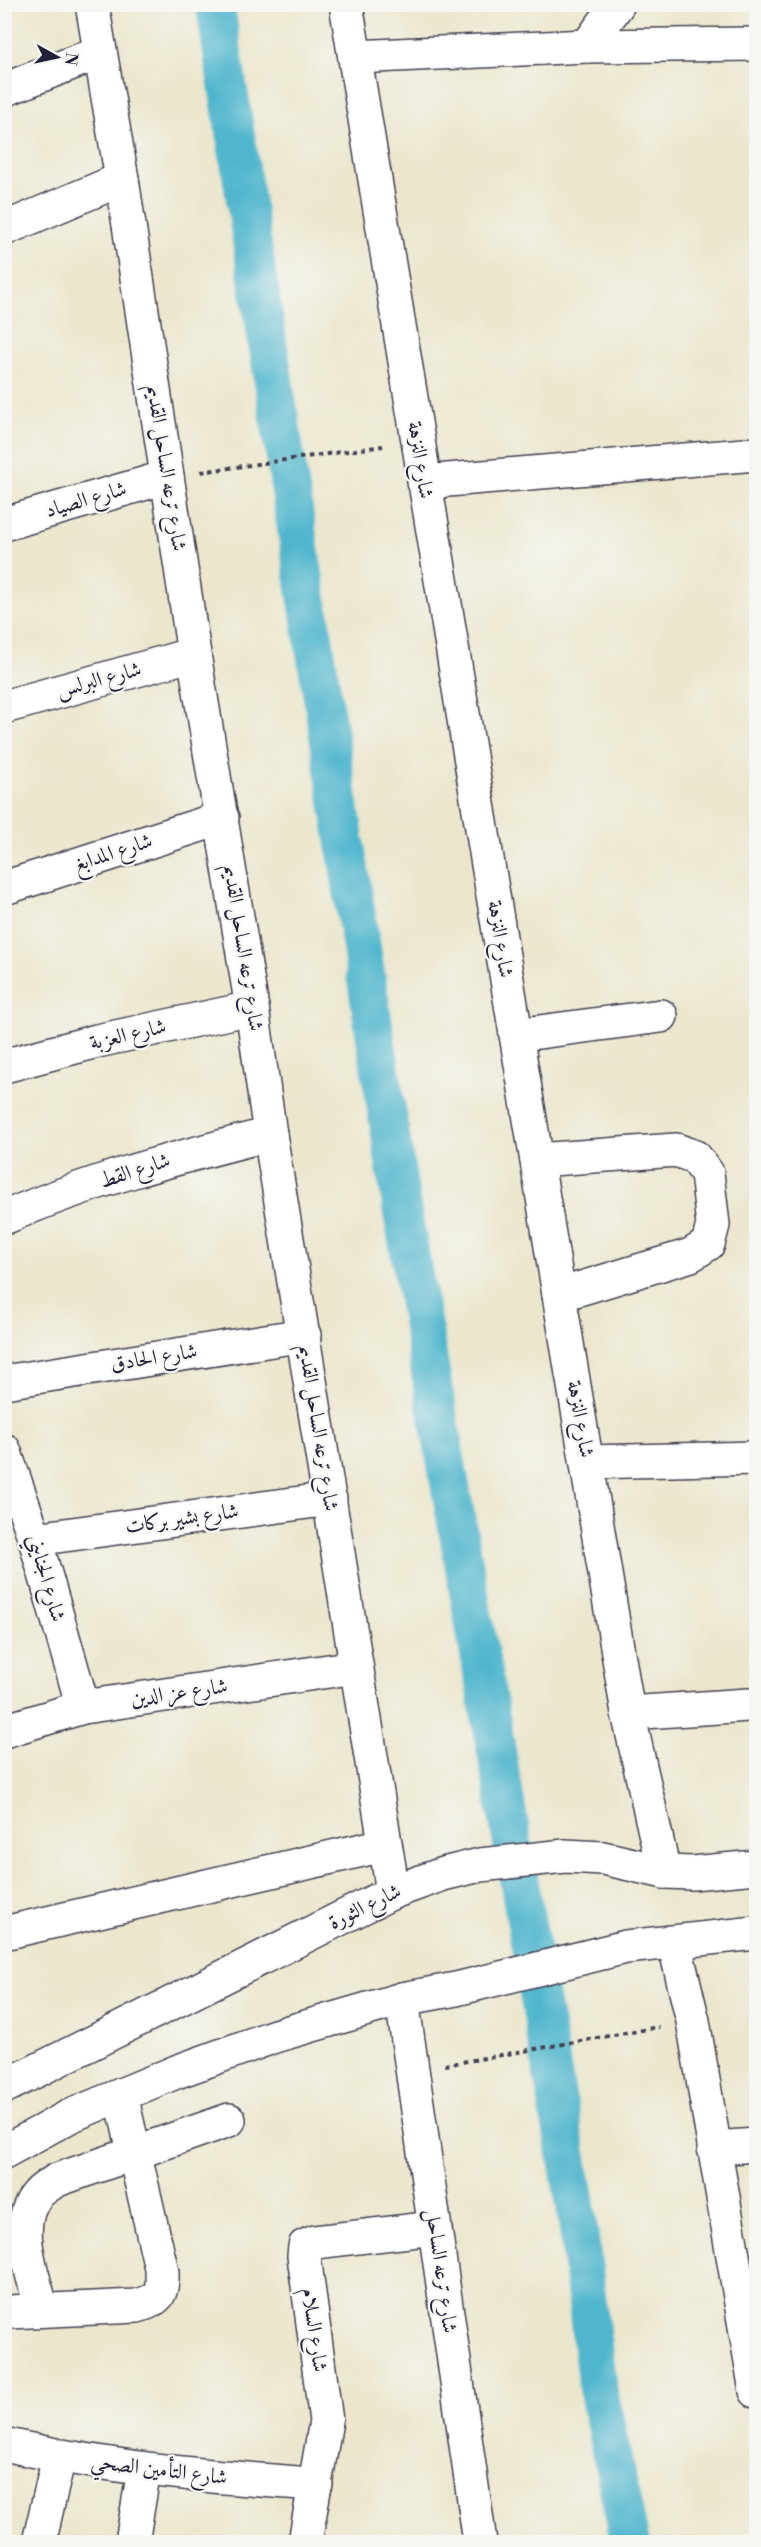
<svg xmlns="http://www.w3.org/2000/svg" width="761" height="2547" font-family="'Libre Bodoni',Amiri,serif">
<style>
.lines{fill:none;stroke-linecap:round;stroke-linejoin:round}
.canal{stroke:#4fb6cd;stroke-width:39}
.minor-casing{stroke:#403f51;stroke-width:36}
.major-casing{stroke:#403f51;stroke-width:36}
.path{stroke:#403f51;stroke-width:4;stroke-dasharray:4.5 4.5;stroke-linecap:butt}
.minor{stroke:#fff;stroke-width:33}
.major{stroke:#fff;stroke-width:33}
.labels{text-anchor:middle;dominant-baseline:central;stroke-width:4.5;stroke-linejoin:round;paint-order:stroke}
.street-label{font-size:21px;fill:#22223b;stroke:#f6f6f2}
</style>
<rect width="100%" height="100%" fill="#f6f6f2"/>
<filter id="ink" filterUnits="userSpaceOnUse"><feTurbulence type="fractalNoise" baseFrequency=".0167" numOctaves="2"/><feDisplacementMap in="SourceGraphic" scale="12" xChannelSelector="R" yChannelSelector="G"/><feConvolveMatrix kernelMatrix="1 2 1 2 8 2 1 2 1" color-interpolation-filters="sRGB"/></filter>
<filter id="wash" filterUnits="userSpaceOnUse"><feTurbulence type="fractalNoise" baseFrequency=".008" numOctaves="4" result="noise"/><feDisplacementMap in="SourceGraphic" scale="24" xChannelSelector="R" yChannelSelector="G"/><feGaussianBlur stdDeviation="1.35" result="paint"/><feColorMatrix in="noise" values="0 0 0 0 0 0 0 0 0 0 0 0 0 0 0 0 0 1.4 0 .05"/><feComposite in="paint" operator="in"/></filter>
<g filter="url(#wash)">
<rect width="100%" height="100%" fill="#ebe6cc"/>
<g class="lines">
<path class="canal" d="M215,4L402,1209L576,2208L597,2385L630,2542"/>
</g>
</g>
<g filter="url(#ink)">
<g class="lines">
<defs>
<g id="minor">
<path d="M92,4L122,179L194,654L252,1008L270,1134L393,1892"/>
<path d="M346,4L628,1713L664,1872"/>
<path d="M587,46L618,4"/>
<path d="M355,57L587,46L756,44"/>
<path d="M4,90L100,52"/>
<path d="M4,229L122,179"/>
<path d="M424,482L756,454"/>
<path d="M4,524L167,477"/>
<path d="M4,707L194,654"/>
<path d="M4,888L222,818"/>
<path d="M516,1035L661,1016"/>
<path d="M4,1066L97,1041L252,1008"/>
<path d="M537,1160L676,1150L695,1157L707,1173L713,1225L708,1244L691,1255L559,1295"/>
<path d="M4,1218C90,1180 180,1157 270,1134"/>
<path d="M4,1382L304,1335"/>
<path d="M4,1450L35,1539L83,1707"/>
<path d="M587,1462L756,1458"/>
<path d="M35,1539L330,1499"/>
<path d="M628,1713L748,1705"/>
<path d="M4,1731L83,1707L356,1667"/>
<path d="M4,1933L384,1845"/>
<path d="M674,1942L693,2021L756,2391"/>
<path d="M402,1999L480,2542"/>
<path d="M714,2148L756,2145"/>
<path d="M42,2310C34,2276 11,2224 38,2194C43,2188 51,2184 57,2180L229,2120"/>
<path d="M9,2312L137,2306C159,2300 163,2294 162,2272L121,2095"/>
<path d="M4,2444C107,2468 210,2477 316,2484"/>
<path d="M39,2542L59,2457"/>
<path d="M132,2542L144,2470"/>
<path d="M305,2542L326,2421L304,2256L305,2246L315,2242L434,2228"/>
</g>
<g id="major">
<path d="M4,2087L393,1892L443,1874L480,1865L565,1856L603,1858L664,1872L692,1873L756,1867"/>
<path d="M4,2152L70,2116L176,2072L275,2036L402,1999L456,1989L626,1947L756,1933"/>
</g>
</defs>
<use href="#minor" class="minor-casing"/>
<use href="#major" class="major-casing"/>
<g class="path">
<path d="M201,472L383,446"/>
<path d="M445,2065L659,2027"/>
</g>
<use href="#minor" class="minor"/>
<use href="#major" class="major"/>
</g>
</g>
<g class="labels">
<g class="street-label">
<text transform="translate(420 460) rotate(81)">شارع النزهة</text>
<text transform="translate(166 468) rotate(81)">شارع ترعه الساحل القديم</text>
<text transform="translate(86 500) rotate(-16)">شارع الصياد</text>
<text transform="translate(99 680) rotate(-15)">شارع البرلس</text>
<text transform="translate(113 853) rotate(-18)">شارع المدابغ</text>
<text transform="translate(500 939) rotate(81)">شارع النزهة</text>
<text transform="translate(243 948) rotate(81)">شارع ترعه الساحل القديم</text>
<text transform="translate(128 1035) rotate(-13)">شارع العزبة</text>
<text transform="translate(135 1171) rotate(-18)">شارع القط</text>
<text transform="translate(154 1358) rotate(-9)">شارع الحادق</text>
<text transform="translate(580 1419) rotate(80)">شارع النزهة</text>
<text transform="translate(318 1428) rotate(81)">شارع ترعه الساحل القديم</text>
<text transform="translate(182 1519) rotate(-8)">شارع بشير بركات</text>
<text transform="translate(46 1578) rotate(74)">شارع الجنايني</text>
<text transform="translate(179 1693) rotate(-8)">شارع عز الدين</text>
<text transform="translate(365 1907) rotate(-26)">شارع الثورة</text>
<text transform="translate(441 2271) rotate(82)">شارع ترعه الساحل</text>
<text transform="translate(314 2330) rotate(82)">شارع السلام</text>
<text transform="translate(159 2470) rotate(7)">شارع التأمين الصحي</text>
</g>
</g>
<rect width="761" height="2547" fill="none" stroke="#f6f6f2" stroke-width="24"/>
<g transform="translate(57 57) rotate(98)" stroke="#f6f6f2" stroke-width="4.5" paint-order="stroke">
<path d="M0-4.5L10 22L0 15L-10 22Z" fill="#22223b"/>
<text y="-9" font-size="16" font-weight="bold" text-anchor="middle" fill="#22223b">N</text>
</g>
</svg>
